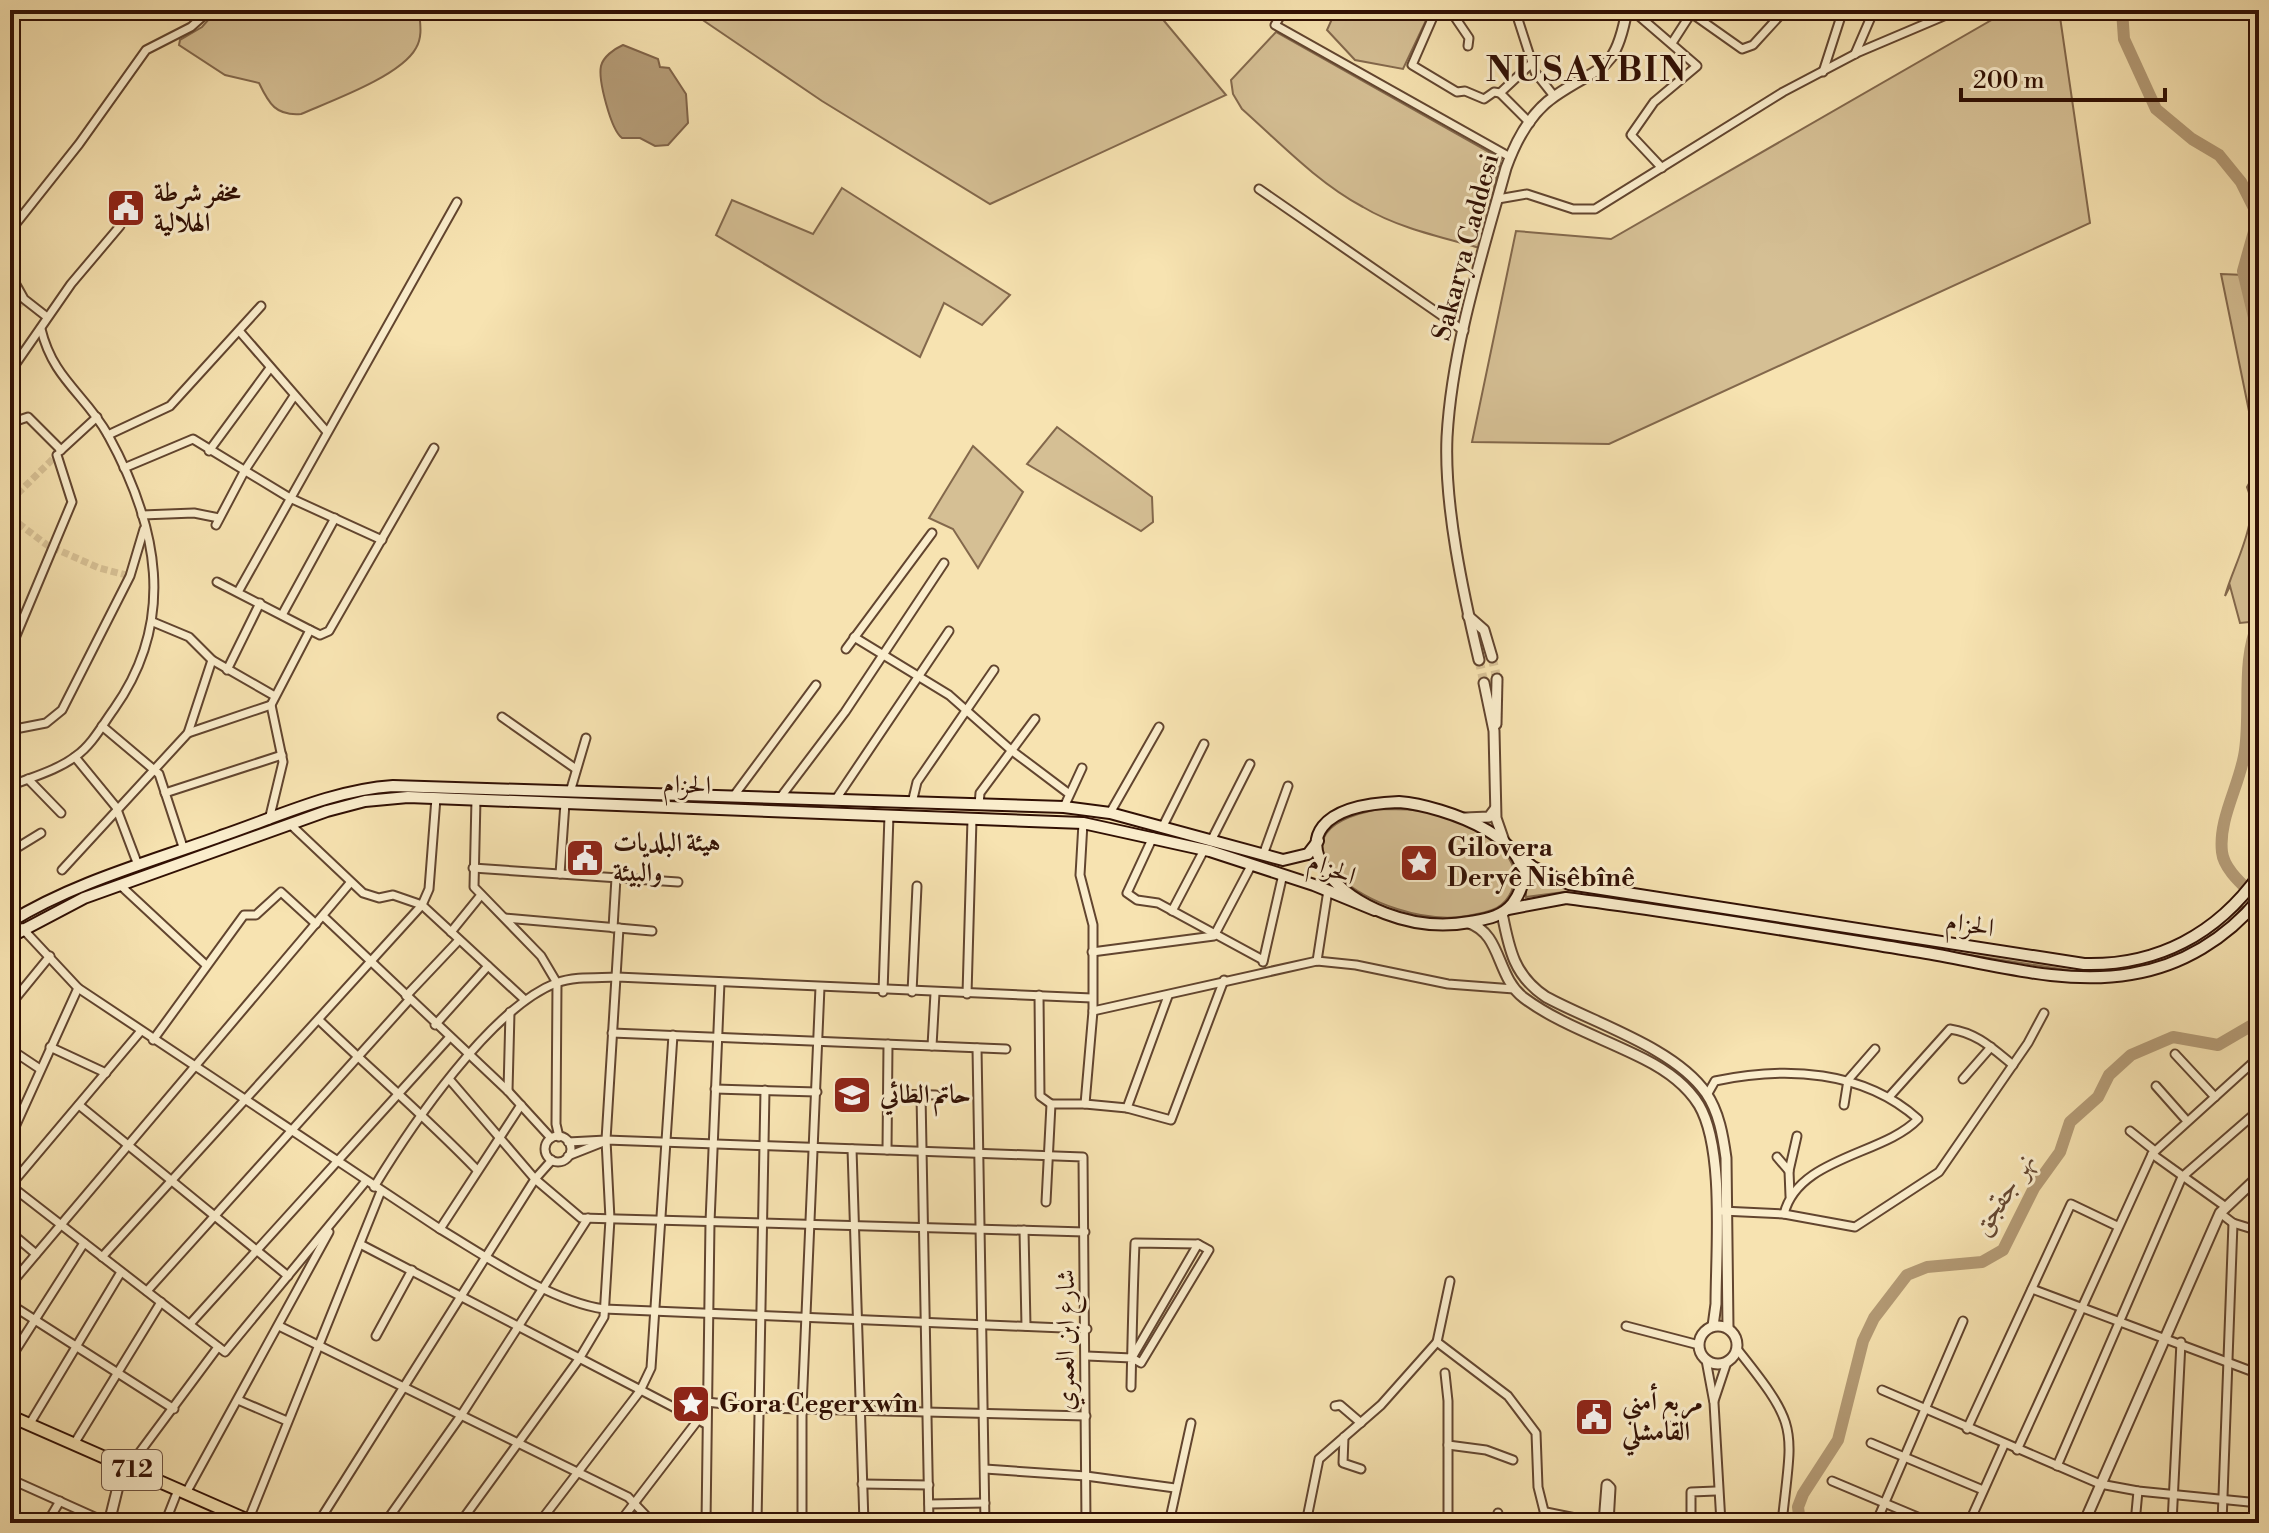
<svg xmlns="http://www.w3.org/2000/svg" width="2269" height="1533" font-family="'Libre Bodoni',Amiri,serif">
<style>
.green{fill:#d5bf94;stroke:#83684c;stroke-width:2}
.water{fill:#b49b76;stroke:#806348;stroke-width:2}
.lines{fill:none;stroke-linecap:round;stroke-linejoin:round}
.river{stroke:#b49b76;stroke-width:12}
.minor-tunnel{stroke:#d9c397;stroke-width:7;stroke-dasharray:7 3.5;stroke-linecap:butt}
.tertiary-tunnel{stroke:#d9c397;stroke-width:9;stroke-dasharray:9 4.5;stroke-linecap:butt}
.minor-casing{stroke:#62452f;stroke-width:11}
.tertiary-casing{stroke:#62452f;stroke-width:13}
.secondary-casing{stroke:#311004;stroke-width:14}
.primary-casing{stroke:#311004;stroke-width:15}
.minor{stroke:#faedcc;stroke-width:7}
.tertiary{stroke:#faedcc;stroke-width:9}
.secondary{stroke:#faedcc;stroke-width:10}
.primary{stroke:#f7e3b1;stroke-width:11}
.labels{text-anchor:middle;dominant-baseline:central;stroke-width:6;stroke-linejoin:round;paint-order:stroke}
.shield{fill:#faedcc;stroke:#6d5240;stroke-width:2}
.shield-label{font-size:24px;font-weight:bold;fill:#311004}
.poi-label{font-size:26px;font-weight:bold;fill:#311004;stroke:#faedcc;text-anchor:start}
.street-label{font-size:26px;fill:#311004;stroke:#faedcc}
.water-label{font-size:28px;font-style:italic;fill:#654832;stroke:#faedcc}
.district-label{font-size:34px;font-weight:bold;letter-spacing:2px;fill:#311004;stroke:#faedcc}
</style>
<rect width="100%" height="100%" fill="#f7e3b1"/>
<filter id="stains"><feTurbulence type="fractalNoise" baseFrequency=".0025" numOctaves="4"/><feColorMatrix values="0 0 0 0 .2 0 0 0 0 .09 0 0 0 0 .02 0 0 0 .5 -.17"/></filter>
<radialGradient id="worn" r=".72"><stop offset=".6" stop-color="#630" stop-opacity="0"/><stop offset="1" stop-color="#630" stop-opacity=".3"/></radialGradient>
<g class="green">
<path d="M217,10H419C420,23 423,36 416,48C401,76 331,101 301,114C276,116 269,104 259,83L225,75L179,45L180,40L202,27Z"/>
<path d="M688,10H1155L1226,95L990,204L822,101Z"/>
<path d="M1336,10H1431L1403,69L1355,60L1327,30Z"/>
<path d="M2009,10H2059L2090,223L1609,444L1472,442L1516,231L1611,239Z"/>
<path d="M1276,32L1501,159L1480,248C1441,237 1398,228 1363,207C1318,183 1280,143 1242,109L1233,94L1231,80Z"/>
<path d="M842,188L1010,295L982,325L944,303L920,357L716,235L732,200L813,234Z"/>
<path d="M2221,274L2245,275L2259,312V460Z"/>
<path d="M1057,427L1152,497L1153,522L1141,531L1027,464Z"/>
<path d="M973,446L1023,492L978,568L953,529L929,518Z"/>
<path d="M2259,466V621L2240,623L2230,586L2225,596C2234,563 2261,520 2247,487Z"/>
<path d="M1380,809C1399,809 1417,809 1435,814C1466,822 1535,853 1509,896C1500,911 1484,913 1467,916C1379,931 1244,833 1380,809Z"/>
<path d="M1532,873L1566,888L2081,969C2121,970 2161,963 2196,942C2209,935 2237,907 2245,906C2208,955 2144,972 2086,973L1564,892L1526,897V875Z"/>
</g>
<path class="water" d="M623,45L658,59L660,67L669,68L686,94L688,123L668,145L655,146L640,138H622C611,130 598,80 601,66C603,57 614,49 623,45Z"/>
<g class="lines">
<g class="river">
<path d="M2122,10L2124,39L2156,109L2192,139L2219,155L2241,182L2255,210L2257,221L2243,271L2259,338"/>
<path d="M2259,621C2241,660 2251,708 2245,750C2241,783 2218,818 2222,852C2224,871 2247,888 2259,901"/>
<path d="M1800,1523L1798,1507L1803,1494L1838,1440L1863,1341L1874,1318L1907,1275L1927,1267L1982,1262L2003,1250L2034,1188L2060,1152L2070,1122L2098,1097L2109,1075L2131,1055L2173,1037L2218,1045L2259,1021"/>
</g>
<g class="minor-tunnel">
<path d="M10,314L21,303"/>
<path d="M10,501L59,453"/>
<path d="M10,517L47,545L99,568L130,576"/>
</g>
<g class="tertiary-tunnel">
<path d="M1492,657L1497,679"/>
<path d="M1479,660L1484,683"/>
</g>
<defs>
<g id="minor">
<path d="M1284,10L1275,25L1510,157"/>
<path d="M1436,10L1412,65L1457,92L1465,91L1484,99L1494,92L1500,93"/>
<path d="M1450,10L1469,38L1468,46"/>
<path d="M1515,10L1535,72L1554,96"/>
<path d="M1632,10L1697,66L1654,102L1631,135L1662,168"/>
<path d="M1691,13L1742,49L1753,45L1785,10"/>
<path d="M1672,43L1692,12"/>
<path d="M1855,54L1874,10"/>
<path d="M1823,72L1843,10"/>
<path d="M1530,123L1500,93L1532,63"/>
<path d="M1259,189L1464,331"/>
<path d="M1498,199L1527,194L1573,209H1595L1783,92L1859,52L1958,10"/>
<path d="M10,231L79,144L146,50L191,27L210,10"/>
<path d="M10,274L24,299L47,317"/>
<path d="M241,333L327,432"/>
<path d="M10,372L71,284L120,226"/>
<path d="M10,423L28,417L61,450"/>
<path d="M108,435L170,406L261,306"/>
<path d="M60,451L97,417"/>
<path d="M209,451L270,368"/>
<path d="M124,468L193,439L290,498L382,540"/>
<path d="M142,515L194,513L219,518"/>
<path d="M216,525L245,470L294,396"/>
<path d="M217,582L310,630L320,635L329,631L434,448"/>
<path d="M238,592L457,202"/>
<path d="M282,615L335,518"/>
<path d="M153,622L189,637L212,660L273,695"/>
<path d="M854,637L949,695L1011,750L1068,793"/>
<path d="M846,649L932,533"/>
<path d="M10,650L72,502L57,455"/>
<path d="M227,670L260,603"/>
<path d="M502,717L576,769"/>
<path d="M102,726L159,774L184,850"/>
<path d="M10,730L46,723L62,710L130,576L144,529"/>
<path d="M188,733L271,705"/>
<path d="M75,757L116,807L138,865"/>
<path d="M28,779L61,813"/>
<path d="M10,786C32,777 58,770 76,756C92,745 103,724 114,709C177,620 158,526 108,435C85,394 53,379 41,329"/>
<path d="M570,792L586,738"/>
<path d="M165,793L282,755"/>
<path d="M733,797L816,685"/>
<path d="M780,798L845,712L944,563"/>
<path d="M476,799L474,887L541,956L557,983L556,1124L559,1137"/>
<path d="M836,799L949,631"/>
<path d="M912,803L917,782L994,670"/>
<path d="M979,805L980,793L1035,719"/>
<path d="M1064,807L1082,768"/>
<path d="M1110,813L1159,727"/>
<path d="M269,820L283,762L271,705L310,630"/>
<path d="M290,824L363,893L379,898L393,895L422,905L525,1000"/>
<path d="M1162,828L1204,744"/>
<path d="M1153,837L1127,893L1137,900L1158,903L1263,960"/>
<path d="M1211,841L1250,764"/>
<path d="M10,852L41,833"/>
<path d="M1263,855L1288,786"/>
<path d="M473,868L678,882"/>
<path d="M62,870L188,733L212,660"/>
<path d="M560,874L565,803"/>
<path d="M120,885L206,965"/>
<path d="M1172,911L1204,850"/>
<path d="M323,916L508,1091L551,1138"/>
<path d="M505,918L652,931"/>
<path d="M22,928L78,988L440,1229C487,1257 550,1301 604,1309L1087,1329"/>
<path d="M613,928L616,878"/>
<path d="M451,932L481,895"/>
<path d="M1092,952L1214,936L1252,864"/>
<path d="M1317,961L1328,890"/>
<path d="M1263,962L1283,874"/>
<path d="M883,992L889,815"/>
<path d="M912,992L917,886"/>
<path d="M967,994L972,819"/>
<path d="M1039,995L1040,1096L1051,1104"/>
<path d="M406,996L459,940"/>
<path d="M10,1005L50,956"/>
<path d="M1093,1011L1317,961L1356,965L1448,984L1514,989"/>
<path d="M320,1021C372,1071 427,1118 477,1170"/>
<path d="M435,1025L488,966"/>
<path d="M612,1033L1006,1049"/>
<path d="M153,1040L244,915H256L281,892L316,924"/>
<path d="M932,1046L935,993"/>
<path d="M50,1047L106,1073"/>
<path d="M977,1048L985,1523"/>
<path d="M10,1049L40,1069"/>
<path d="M2175,1054L2215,1097"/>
<path d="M1963,1079L1991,1047"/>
<path d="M450,1080L535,1179L581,1218L1085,1232"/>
<path d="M2156,1086L2187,1121"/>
<path d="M715,1089L817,1092"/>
<path d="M508,1091L510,1012"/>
<path d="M888,1094L936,1095"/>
<path d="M921,1095L929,1523"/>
<path d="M1707,1095L1715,1081C1786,1066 1863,1070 1918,1119C1884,1155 1798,1157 1784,1214"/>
<path d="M1889,1097L1950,1029C1977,1033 1992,1048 2013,1065"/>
<path d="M1085,1104L1127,1108L1171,1120L1224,980"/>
<path d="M79,1105L288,1276"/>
<path d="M1844,1105L1848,1080L1875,1049"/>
<path d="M1127,1108L1168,996"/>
<path d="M2130,1131L2155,1151"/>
<circle cx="558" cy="1149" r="13"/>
<path d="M10,1138L78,988"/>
<path d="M568,1142L606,1140L1083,1157L1086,1523"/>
<path d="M852,1149L864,1523"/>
<path d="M887,1150L888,1044"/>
<path d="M2152,1154L2226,1207"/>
<path d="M568,1156L601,1143"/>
<path d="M1777,1157L1789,1171"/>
<path d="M10,1186L140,1032"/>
<path d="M11,1186L225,1352L366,1181"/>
<path d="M374,1187C411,1126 490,1009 556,983C575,976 598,978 617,977L1092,998"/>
<path d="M1790,1196L1789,1171L1797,1136"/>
<path d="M1046,1202L1051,1104H1085L1093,1011V925L1080,875L1083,823"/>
<path d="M1722,1211L1784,1214L1855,1227L1939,1172L2028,1043L2044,1013"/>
<path d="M2220,1213L2233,1223L2259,1231"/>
<path d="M440,1229L521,1105"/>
<path d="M1024,1230L1026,1326"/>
<path d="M10,1232L36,1254"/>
<path d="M360,1244L706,1424"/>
<path d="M102,1257L422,905L429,889L436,798"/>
<path d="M1450,1281L1437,1342L1508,1396L1536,1433L1538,1487L1547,1523"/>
<path d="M10,1285L350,883"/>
<path d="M2032,1289L2259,1374"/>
<path d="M147,1291L409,1000"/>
<path d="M10,1304L174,1409"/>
<path d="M190,1324L449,1038"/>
<path d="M279,1326L628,1497L653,1523"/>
<path d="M1626,1326L1699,1345"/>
<path d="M376,1336L412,1270"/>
<path d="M1737,1349C1801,1429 1792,1426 1782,1523"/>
<path d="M1087,1356L1132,1358L1141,1363L1209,1250L1198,1244L1135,1243C1133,1291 1132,1339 1131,1387"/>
<path d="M1133,1356L1198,1244"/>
<path d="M10,1359L84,1243"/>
<path d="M1706,1360L1714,1403L1721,1523"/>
<path d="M1445,1373L1448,1401V1523"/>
<path d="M1882,1390L2100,1484L2138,1491L2259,1503"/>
<path d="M238,1400L287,1421"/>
<path d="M1714,1401L1727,1362"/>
<path d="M707,1402L758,1408L1086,1416"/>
<path d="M1335,1406L1340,1405L1361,1423"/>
<path d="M29,1425L121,1272"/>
<path d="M1967,1429L2071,1204L2117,1226"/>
<path d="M10,1434L18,1420"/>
<path d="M1344,1437L1343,1463L1361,1469"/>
<path d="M1871,1443L1983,1490"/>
<path d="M74,1444L161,1302"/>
<path d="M1448,1445L1486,1450L1513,1460"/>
<path d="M2017,1450L2152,1154L2259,1057"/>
<path d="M2057,1466L2182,1177L2259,1110"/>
<path d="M128,1468L218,1347"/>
<path d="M985,1469L1086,1476L1175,1488"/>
<path d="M10,1479L108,1523"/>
<path d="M1832,1481L1932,1523"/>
<path d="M862,1484L929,1485"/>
<path d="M186,1493L329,1232"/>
<path d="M929,1504L985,1503"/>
<path d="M1546,1512L1600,1523"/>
<path d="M1498,1513L1499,1523"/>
<path d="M248,1521L381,1191"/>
<path d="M1721,1522L1782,1520"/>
<path d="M47,1523L60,1501"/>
<path d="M165,1523L178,1490"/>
<path d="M318,1523L535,1179L552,1160"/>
<path d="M385,1523L462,1414L588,1218"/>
<path d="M460,1523L579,1359L604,1317L610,1219L606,1140L619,928"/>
<path d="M539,1523L640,1391L651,1368L673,1035"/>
<path d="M619,1523L698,1420"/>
<path d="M706,1523L710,1222L720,982"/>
<path d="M757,1523L765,1090"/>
<path d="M802,1523V1408L820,987"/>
<path d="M1169,1523L1191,1423"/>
<path d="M1306,1523L1319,1459L1381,1405L1437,1342"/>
<path d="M1691,1523V1492L1716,1491"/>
<path d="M1876,1523L1963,1321"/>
<path d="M1969,1523L2004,1445"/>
<path d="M2135,1523L2138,1491"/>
<path d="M2172,1523L2181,1342"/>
<path d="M2222,1523L2233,1223"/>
</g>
<g id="tertiary">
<path d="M1468,616L1484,630L1492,657"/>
<path d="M1479,660C1463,593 1444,505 1447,437C1452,347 1482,255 1506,168C1515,143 1531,112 1555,96C1601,64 1615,75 1627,10"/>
<path d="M1484,683L1494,731L1496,818L1505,844"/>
<path d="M1496,724L1497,679"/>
<path d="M1465,818L1489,817L1495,809"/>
<path d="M1502,913C1509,949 1514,976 1546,997C1594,1023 1675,1048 1706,1093C1719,1112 1723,1136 1726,1158L1728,1328"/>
<path d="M1469,923C1502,934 1496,977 1524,998C1559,1024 1605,1039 1644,1059C1666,1070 1686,1084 1699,1105C1725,1149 1716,1252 1716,1304L1713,1326"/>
<circle cx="1718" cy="1345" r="19"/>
<path d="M109,1523L123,1466"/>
<path d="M1604,1523L1607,1485L1610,1488L1608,1523"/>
<path d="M2084,1523L2220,1213L2259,1176"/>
</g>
<g id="secondary">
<path d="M1399,802C1440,805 1557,842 1513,903C1502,917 1486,919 1470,922C1351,944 1232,808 1399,802Z"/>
<path d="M1512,851L1533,867L1569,884L2084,964C2157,966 2217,934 2259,875"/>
<path d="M1508,909L1566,898C1684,913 1803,933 1921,952C1988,963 2063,986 2131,974C2182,966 2227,938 2259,899"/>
<path d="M10,922C75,882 150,862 221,836C277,817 333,790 393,786L1064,807L1110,813L1283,860L1308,854L1318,841"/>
<path d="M10,937L84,898L327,811L365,801L408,797L1083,823L1210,851L1314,885L1375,910"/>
</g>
<path id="primary" d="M10,1416L254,1523"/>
</defs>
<use href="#minor" class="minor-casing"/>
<use href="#tertiary" class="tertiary-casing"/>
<use href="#secondary" class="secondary-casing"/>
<use href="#primary" class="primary-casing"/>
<use href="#minor" class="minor"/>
<use href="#tertiary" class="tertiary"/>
<use href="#secondary" class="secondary"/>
<use href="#primary" class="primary"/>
</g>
<defs>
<symbol id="civic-square" viewBox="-11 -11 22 22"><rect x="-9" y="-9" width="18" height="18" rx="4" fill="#8f2418" stroke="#faedcc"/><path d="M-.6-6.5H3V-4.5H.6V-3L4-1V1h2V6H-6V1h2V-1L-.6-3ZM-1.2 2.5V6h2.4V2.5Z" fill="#fff"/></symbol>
<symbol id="sight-square" viewBox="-11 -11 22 22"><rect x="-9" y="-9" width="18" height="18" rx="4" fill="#8f2418" stroke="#faedcc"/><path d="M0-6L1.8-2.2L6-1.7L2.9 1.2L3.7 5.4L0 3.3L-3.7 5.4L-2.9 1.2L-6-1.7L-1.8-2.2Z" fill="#fff"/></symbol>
<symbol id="school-square" viewBox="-11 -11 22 22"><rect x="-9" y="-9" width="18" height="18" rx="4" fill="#8f2418" stroke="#faedcc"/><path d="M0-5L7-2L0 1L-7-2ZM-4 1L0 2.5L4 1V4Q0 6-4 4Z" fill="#fff"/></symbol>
</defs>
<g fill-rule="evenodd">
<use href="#civic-square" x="104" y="186" width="44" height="44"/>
<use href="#civic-square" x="563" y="836" width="44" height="44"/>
<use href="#sight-square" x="1397" y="841" width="44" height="44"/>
<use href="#school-square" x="830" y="1073" width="44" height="44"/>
<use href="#sight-square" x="669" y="1382" width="44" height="44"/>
<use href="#civic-square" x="1572" y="1395" width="44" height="44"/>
</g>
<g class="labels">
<rect class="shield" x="102" y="1450" width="60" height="40" rx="6"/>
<g class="shield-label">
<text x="132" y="1470">712</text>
</g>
<g class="poi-label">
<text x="154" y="193">مخفر شرطة<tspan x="154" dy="30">الهلالية</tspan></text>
<text x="613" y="843">هيئة البلديات<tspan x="613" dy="30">والبيئة</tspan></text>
<text x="1447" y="848">Gilovera<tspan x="1447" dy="30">Deryê Nisêbînê</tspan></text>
<text x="880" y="1095">حاتم الطائي</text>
<text x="1622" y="1402">مربع أمني<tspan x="1622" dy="30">القامشلي</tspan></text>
<text x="719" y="1404">Gora Cegerxwîn</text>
</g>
<g class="street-label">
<text transform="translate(1466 247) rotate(-75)">Sakarya Caddesi</text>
<text transform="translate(687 785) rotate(2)">الحزام</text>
<text transform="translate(1332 869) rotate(21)">الحزام</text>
<text transform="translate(1970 925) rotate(9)">الحزام</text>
<text transform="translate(1066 1340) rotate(-90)">شارع ابن العمري</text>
</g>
<g class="water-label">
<text transform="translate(2004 1194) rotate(-57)">نهر جقجق</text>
</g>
<g class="district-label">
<text x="1587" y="71">NUSAYBIN</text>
</g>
</g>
<rect width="2269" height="1533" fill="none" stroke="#f7e3b1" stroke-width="40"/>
<rect x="12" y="12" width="2245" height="1509" fill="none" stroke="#311004" stroke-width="4"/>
<rect x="20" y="20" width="2229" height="1493" fill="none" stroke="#311004" stroke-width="2"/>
<path d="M1961 88v12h204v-12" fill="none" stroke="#311004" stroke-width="4"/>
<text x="1973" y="88" font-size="24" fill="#311004" stroke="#faedcc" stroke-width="6" paint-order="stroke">200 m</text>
<rect width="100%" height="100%" filter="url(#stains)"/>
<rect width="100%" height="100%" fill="url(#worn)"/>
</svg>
